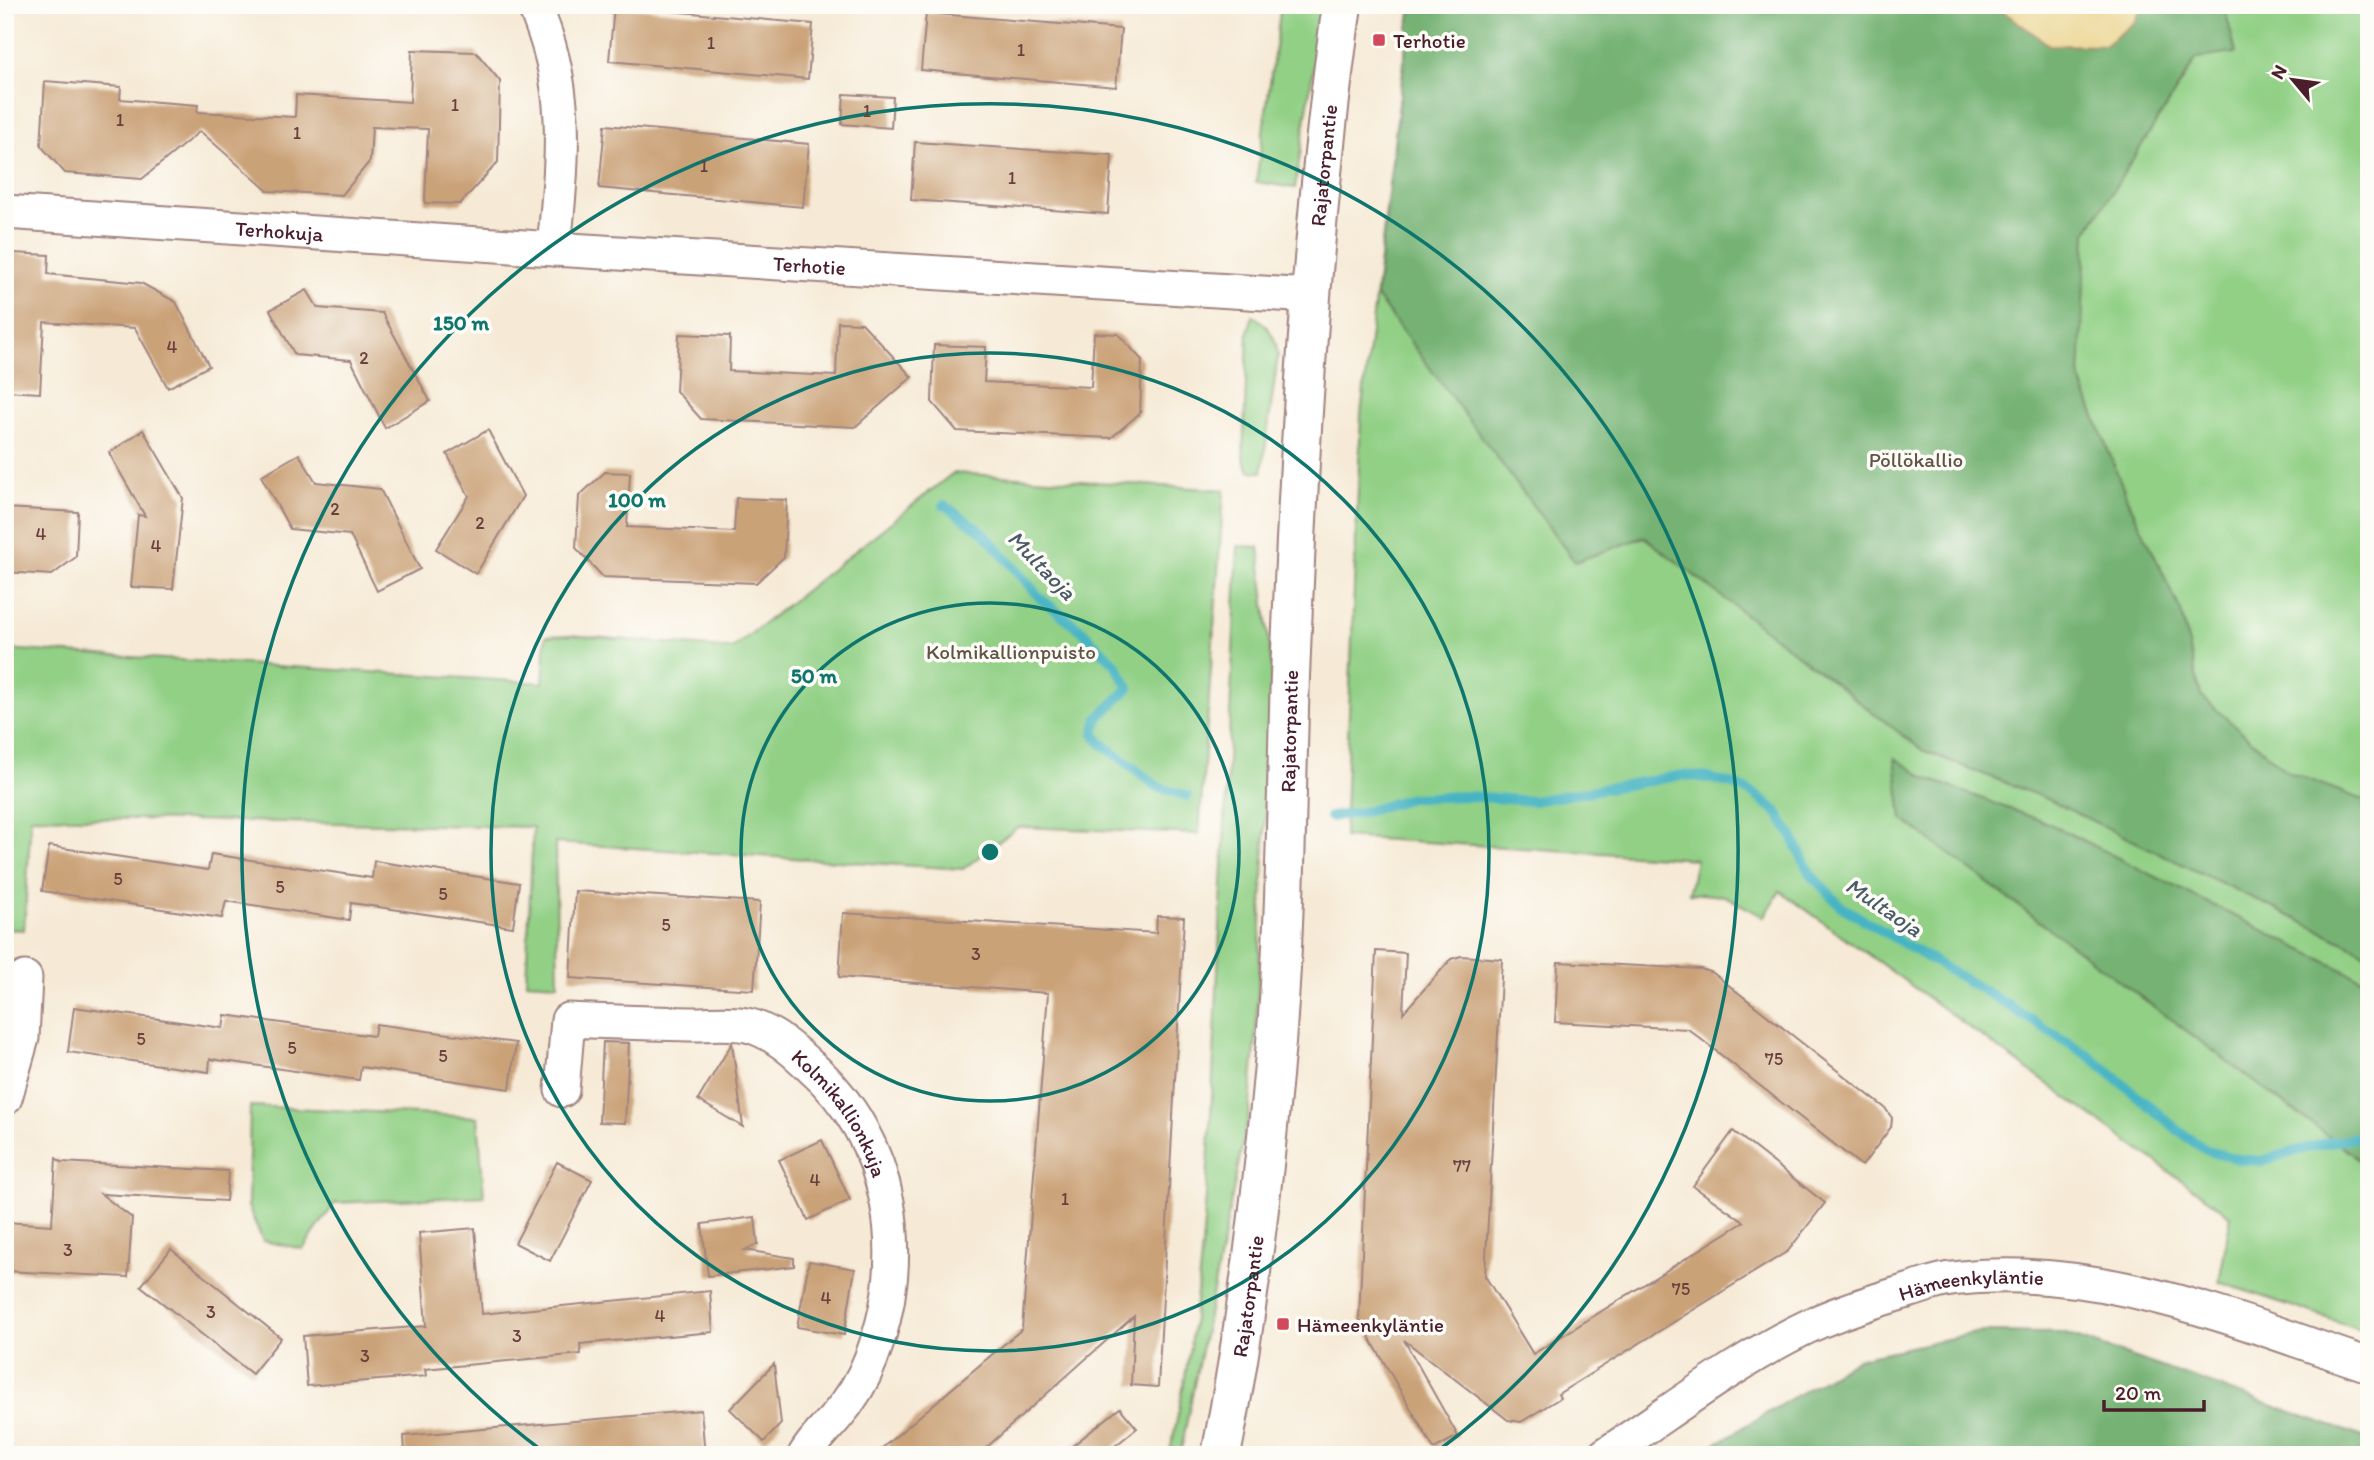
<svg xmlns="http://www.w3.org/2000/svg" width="2374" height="1460" font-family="Itim,sans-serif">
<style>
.green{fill:#92d086;stroke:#6e7858;stroke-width:2}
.forest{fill:#75b273;stroke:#60684f;stroke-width:2}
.sand{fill:#eeda9e;stroke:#9c7c64;stroke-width:2}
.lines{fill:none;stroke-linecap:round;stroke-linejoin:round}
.stream{stroke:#47b4c3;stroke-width:10}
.building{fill:#caa278}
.minor-casing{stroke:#a08480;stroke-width:37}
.major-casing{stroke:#a08480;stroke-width:42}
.minor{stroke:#fff;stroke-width:33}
.major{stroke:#fff;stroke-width:38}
.ring{fill:none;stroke:#0f766e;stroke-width:3.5}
.poi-dot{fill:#d1495b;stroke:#fdfcf7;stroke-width:2.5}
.labels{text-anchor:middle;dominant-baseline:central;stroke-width:7;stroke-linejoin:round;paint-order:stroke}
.number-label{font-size:18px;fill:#6a403e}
.poi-label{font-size:21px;fill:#4a1f2b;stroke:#fdfcf7;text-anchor:start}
.street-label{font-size:21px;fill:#4a1f2b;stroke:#fdfcf7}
.park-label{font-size:21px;fill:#605446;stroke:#fdfcf7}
.water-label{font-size:23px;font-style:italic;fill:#495b68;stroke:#fdfcf7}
.centre{fill:#0f766e;stroke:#fdfcf7;stroke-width:3.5}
.ring-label{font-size:21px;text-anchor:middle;font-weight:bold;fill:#0f766e;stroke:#fdfcf7;stroke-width:7;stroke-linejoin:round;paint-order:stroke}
</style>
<rect width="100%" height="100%" fill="#fdfcf7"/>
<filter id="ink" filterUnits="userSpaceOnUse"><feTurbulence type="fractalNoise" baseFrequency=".0143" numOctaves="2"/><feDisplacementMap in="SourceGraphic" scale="14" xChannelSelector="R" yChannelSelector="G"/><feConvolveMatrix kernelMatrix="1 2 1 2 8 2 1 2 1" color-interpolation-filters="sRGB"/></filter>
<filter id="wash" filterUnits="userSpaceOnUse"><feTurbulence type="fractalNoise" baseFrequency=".00686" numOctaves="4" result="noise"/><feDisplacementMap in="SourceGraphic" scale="28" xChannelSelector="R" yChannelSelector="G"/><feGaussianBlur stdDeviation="1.57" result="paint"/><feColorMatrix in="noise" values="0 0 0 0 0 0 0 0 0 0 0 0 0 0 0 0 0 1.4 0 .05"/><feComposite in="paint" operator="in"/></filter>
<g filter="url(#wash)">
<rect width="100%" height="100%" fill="#f6ead6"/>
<g class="green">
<path d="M1281,5H1323L1295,188L1256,182Z"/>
<path d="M1411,5H2369V1332L2219,1282L2231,1216L1780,891L1764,917L1725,896L1689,893L1696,859L1344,837L1361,414Z"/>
<path d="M1253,315C1268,326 1276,336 1278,355L1262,472L1249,471L1243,458L1248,332Z"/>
<path d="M953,473L1224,490L1199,834L1018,827L963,869L555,843L558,984L526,982L533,827L31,817L24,930L5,929V649L543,683L546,636L571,635L732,649Z"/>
<path d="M1238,546L1259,547L1272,670L1256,1038L1249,1112L1180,1455H1169C1204,1311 1209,1160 1216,1012C1223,857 1231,701 1238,546Z"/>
<path d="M250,1106L478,1117L484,1196L335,1203L303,1249L263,1241L248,1206Z"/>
</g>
<g class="forest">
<path d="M1411,5H2224L2236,53L2197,58L2086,233L2080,379L2128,500L2181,611L2201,696L2288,772L2369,802V956L2352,946L2047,799L1922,750L1644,537L1575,562L1376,296Z"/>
<path d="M1895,758L1926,778L2050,824L2369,983V1167L1902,819Z"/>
<path d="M1980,1332L2064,1333L2369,1439V1455H1697L1859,1358Z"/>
</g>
<path class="sand" d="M1994,5H2143L2135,22L2104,46L2049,45Z"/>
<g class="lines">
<g class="stream">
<path d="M944,505L983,532L1041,599L1080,629L1116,665L1129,688L1098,718L1094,734L1101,743L1158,787L1187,796"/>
<path d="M1330,817L1368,811L1410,798L1467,796L1533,801L1683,775L1709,778L1735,785L1754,794L1777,812L1794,840L1810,874L1842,907L1996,998L2091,1057L2185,1136L2208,1151L2238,1159L2261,1161L2325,1143L2369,1135"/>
</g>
</g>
<g id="blocks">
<g class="building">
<path d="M614,6L813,24L808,79L609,61Z"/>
<path d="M926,13L1121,29L1116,87L921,70Z"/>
<path d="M412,50L476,52L500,81L498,162L460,204L425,203L428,129L372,127L370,161L342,195L268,191L200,131L142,179L65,173L41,146L45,81L121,87L120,99L198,105L197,112L295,117L296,95L410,102Z"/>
<path d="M844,94L893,97L891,128L842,124Z"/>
<path d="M605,125L809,144L803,207L599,188Z"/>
<path d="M915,142L1112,155L1108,214L911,200Z"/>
<path d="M13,253L49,255L48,274L141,283L176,302L209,366L168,388L135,328L44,322L40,393L5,391Z"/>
<path d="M307,290L318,308L382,313L430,401L385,428L351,360L295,355L270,310Z"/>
<path d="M838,322L862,323L912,377L855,427L701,419L676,391L679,334L730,336L729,371L836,376Z"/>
<path d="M1094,333L1118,334L1142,360L1140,413L1111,438L957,431L932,402L934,345L986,347L984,382L1091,387Z"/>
<path d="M143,430L183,498L173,589L131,587L138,515L145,516L109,453Z"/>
<path d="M488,430L523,496L476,574L436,549L469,496L447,454Z"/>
<path d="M299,454L316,482L380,489L420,569L377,591L350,535L290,529L261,476Z"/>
<path d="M605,472L630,473L627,527L734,532L736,498L787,500L784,557L756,583L603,577L576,548L579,496Z"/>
<path d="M5,508L78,512L76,557L52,575L5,572Z"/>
<path d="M49,846L208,870L211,854L372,878L374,861L519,883L513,927L351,903L349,920L226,901L222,918L42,891Z"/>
<path d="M575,891L760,902L754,990L570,978Z"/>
<path d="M843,913L1156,933L1157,916L1184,917L1158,1387L1131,1385L1134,1316L978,1455H874L1022,1329L1048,993L839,977Z"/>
<path d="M1376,951L1406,953L1403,1013L1451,959L1461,956L1502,959L1485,1276L1533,1354L1744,1222L1693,1186L1733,1131L1825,1203L1788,1251L1558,1394L1560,1398L1521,1422L1508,1420L1404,1340L1458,1436L1434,1449L1359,1319Z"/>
<path d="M1558,962L1701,969L1713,973L1885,1108L1892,1118L1891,1127L1862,1166L1688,1029L1555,1022Z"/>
<path d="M74,1007L223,1028L225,1015L374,1036L376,1024L516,1043L510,1089L361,1067L359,1080L210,1059L209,1072L68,1052Z"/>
<path d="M603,1042L629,1043L625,1123L599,1122Z"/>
<path d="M732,1043L743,1127L698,1100Z"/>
<path d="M822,1140L850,1200L808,1220L779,1160Z"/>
<path d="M56,1158L61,1162L228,1171L226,1201L101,1194L132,1218L128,1277L5,1271V1222L52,1225Z"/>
<path d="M557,1162L592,1180L550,1261L515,1243Z"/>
<path d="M755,1217L758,1244L745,1250L794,1258V1266L708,1276L702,1224Z"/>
<path d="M475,1228L482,1314L710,1291L713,1332L580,1344L581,1354L425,1369L426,1376L307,1386L303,1336L426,1326L419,1233Z"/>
<path d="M171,1249L281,1338L252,1374L141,1286Z"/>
<path d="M809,1261L855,1269L844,1335L797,1327Z"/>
<path d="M774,1364L781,1424L764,1442L730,1409Z"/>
<path d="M1120,1408L1137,1428L1104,1455H1061Z"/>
<path d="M701,1410L705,1455H405L404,1436Z"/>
</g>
</g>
</g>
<g filter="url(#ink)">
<use href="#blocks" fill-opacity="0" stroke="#a08480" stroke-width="2"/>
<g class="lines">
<defs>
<g id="minor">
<path id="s1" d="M534,5C572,91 562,159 554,249L1311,296"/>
<path id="s2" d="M5,212L554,249"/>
<path id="s3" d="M562,1090L568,1020C608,1022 649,1023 690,1024C708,1024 738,1021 754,1027C776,1035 793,1050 810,1066C894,1140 911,1257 871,1359C863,1380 850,1401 835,1418C825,1430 813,1441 805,1455"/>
<path d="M5,1098L22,1038L25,978"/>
<path id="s4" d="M1605,1455C1670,1412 1742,1357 1811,1325C1844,1310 1877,1300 1911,1290C1925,1286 1938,1280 1952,1279C2097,1261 2234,1320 2369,1365"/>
</g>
<g id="major">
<path id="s5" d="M1221,1455C1248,1319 1264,1180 1276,1042C1286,920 1286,798 1290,676C1299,452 1311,227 1342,5"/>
</g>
</defs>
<use href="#minor" class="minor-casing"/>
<use href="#major" class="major-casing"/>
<use href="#minor" class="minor"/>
<use href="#major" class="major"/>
</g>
</g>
<g class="ring">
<circle cx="990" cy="852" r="249"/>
<circle cx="990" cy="852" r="499"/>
<path d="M545 1453A748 748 0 1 1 1435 1453"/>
</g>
<g class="poi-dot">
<rect x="1372" y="33" width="14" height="14" rx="3.5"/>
<rect x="1276" y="1317" width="14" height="14" rx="3.5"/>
</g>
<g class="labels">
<g class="number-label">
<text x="711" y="43">1</text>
<text x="1021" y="50">1</text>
<text x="455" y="105">1</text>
<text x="867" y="111">1</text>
<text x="120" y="120">1</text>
<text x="297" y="133">1</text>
<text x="704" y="166">1</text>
<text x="1012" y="178">1</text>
<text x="172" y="347">4</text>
<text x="364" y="358">2</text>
<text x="335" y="509">2</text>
<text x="480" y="523">2</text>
<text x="41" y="534">4</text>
<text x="156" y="546">4</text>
<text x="118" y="879">5</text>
<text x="280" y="887">5</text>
<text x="443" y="894">5</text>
<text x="666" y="925">5</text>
<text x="976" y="954">3</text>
<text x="141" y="1039">5</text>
<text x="292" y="1048">5</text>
<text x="443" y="1056">5</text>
<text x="1774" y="1059">75</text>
<text x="1462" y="1166">77</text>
<text x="815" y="1180">4</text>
<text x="1065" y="1199">1</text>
<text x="68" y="1250">3</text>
<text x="1681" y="1289">75</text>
<text x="826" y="1298">4</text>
<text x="211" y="1312">3</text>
<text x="660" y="1316">4</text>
<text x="517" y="1336">3</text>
<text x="365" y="1356">3</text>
</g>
<g class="poi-label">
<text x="1393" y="40">Terhotie</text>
<text x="1297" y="1324">Hämeenkyläntie</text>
</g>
<g class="street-label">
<text stroke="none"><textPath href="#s5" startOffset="1295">Rajatorpantie</textPath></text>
<text stroke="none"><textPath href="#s2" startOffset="275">Terhokuja</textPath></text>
<text stroke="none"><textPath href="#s1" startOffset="504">Terhotie</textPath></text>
<text stroke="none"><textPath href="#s5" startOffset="728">Rajatorpantie</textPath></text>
<text stroke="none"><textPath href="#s3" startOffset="382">Kolmikallionkuja</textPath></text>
<text stroke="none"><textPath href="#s4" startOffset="411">Hämeenkyläntie</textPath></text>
<text stroke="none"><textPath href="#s5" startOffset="161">Rajatorpantie</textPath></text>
</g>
<g class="park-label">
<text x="1916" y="459">Pöllökallio</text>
<text x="1011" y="651">Kolmikallionpuisto</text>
</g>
<g class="water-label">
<text transform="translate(1042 565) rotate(46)">Multaoja</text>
<text transform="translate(1884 907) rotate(34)">Multaoja</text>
</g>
</g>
<circle cx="990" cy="852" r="10" class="centre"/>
<g class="ring-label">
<text x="461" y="330">150 m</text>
<text x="637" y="507">100 m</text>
<text x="814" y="683">50 m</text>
</g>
<rect width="2374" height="1460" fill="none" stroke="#fdfcf7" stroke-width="28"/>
<g transform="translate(2293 80) rotate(299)" stroke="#fdfcf7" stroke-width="5" paint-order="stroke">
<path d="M0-5L12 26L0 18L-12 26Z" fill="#4a1f2b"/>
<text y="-10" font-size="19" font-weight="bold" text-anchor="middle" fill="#4a1f2b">N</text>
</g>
<path d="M2104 1400v10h100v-10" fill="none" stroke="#4a1f2b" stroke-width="3.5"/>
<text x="2115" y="1400" font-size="21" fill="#4a1f2b" stroke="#fdfcf7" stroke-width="5" paint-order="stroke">20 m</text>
</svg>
